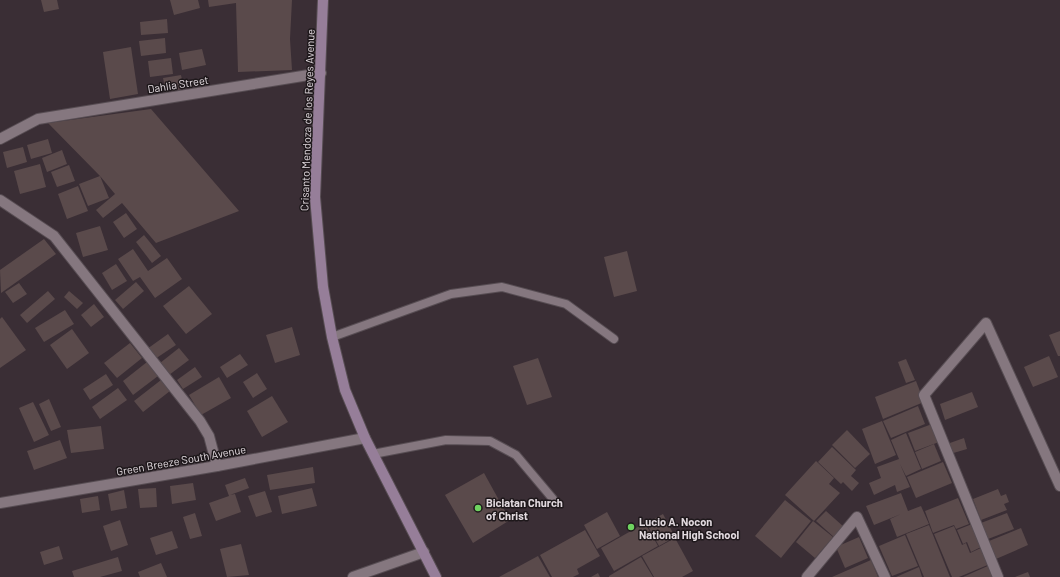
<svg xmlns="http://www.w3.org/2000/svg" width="1060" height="577" font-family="Barlow,sans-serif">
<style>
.building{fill:#5a4a4b}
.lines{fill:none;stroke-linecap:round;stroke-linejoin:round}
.lane-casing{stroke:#574d53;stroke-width:10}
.street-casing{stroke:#574d53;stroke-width:12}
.secondary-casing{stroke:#574d53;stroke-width:12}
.lane{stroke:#85777f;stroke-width:8}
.street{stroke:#85777f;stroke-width:10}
.secondary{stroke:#967e99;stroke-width:10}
.poi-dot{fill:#6fd360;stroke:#1e181b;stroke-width:1.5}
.labels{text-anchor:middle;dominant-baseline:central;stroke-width:3;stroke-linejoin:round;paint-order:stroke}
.street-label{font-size:11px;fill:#e2dadf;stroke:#1e181b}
.poi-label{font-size:11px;font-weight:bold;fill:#e2dadf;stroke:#1e181b;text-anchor:start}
</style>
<rect width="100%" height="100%" fill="#3a2e35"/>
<g class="building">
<path d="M41,0H57L59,9L44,12Z"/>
<path d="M170,0H198L200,8L174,15Z"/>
<path d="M208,0H292L290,39L292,70L238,72L236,3L209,7Z"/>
<path d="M167,19L168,33L141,35L140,22Z"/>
<path d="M165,38L166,53L141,56L139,41Z"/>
<path d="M131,47L138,94L110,99L103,52Z"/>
<path d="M202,49L206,65L182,70L179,53Z"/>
<path d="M171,58L173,74L150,77L148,61Z"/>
<path d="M181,75L184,89L166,92L163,78Z"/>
<path d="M151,109L239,211L156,243L122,203L103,218L96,210L115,194L100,176L109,198L88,206L79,184L100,176L48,123Z"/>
<path d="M48,139L52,153L31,159L27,145Z"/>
<path d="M23,147L27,162L7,168L3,152Z"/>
<path d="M62,150L67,164L47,172L42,158Z"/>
<path d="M40,164L46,187L20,194L14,171Z"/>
<path d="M69,165L75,181L57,187L51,172Z"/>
<path d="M78,186L88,211L67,219L58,194Z"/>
<path d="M126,213L137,229L124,238L113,222Z"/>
<path d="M100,226L108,250L83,257L76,233Z"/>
<path d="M144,235L161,256L152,263L136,242Z"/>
<path d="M44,239L56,254L1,293L0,270Z"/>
<path d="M133,249L148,271L167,258L182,279L155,298L140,277L133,281L118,259Z"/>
<path d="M627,251L637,291L614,297L604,257Z"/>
<path d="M116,264L127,281L112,290L102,273Z"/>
<path d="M136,282L144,291L123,309L115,300Z"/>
<path d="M19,283L27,294L13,303L5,292Z"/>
<path d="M189,286L212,314L186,334L163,306Z"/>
<path d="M48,291L55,299L27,323L20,315Z"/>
<path d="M69,291L83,303L77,309L64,297Z"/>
<path d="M94,304L104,317L91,327L81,315Z"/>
<path d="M65,310L74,324L44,342L35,328Z"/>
<path d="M2,317L26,350L0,368V319Z"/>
<path d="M292,327L300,355L275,363L266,335Z"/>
<path d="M72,329L89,353L67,369L50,345Z"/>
<path d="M1060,331V356H1058L1049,335Z"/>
<path d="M168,334L176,345L155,359L147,349Z"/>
<path d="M130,343L142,358L117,378L104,363Z"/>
<path d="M179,348L189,360L169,375L160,363Z"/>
<path d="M240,354L248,365L227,378L220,367Z"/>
<path d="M1049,356L1058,377L1033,387L1024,367Z"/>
<path d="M538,358L552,397L527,405L513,366Z"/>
<path d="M906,359L915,380L906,383L898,362Z"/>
<path d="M147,362L158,376L133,395L123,381Z"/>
<path d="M195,367L202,377L183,389L177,380Z"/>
<path d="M257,373L267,389L253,398L243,382Z"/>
<path d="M106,374L113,385L90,400L83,389Z"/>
<path d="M219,377L231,398L201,415L189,395Z"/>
<path d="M161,380L170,391L143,412L134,401Z"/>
<path d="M916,381L924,402L883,419L875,397Z"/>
<path d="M118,388L127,400L100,419L92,407Z"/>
<path d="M972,392L978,407L945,420L940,404Z"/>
<path d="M272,396L288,422L262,437L247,411Z"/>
<path d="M49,399L61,427L51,431L39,404Z"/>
<path d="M33,402L49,435L34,442L19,408Z"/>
<path d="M918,406L925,424L891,438L883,421Z"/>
<path d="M882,421L896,455L875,464L862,429Z"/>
<path d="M932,424L939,442L915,451L908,433Z"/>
<path d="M101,426L104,449L71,453L67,430Z"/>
<path d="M847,430L870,454L855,468L832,445Z"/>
<path d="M906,433L921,469L906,476L900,464L910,487L897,492L895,485L874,495L869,483L881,478L877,467L899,459L891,440Z"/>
<path d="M964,438L967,449L950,454L947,444Z"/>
<path d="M60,440L67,458L34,470L27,451Z"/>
<path d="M934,444L941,461L922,469L915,452Z"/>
<path d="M832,447L856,470L851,476L859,483L852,491L843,482L841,484L818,462Z"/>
<path d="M816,461L834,478L829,484L840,493L814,521L785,495Z"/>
<path d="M943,462L952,483L916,498L907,477Z"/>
<path d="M313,467L315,483L270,490L267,475Z"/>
<path d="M484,473L510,520L473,543L445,495Z"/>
<path d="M245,478L249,488L230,495L235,494L241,512L216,521L209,503L229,496L225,485Z"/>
<path d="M193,483L196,500L172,504L170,486Z"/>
<path d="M156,488L157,507L140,508L138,489Z"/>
<path d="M312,488L317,506L282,514L278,496Z"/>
<path d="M998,489L1001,496L1006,494L1009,502L1004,504L1007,510L981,520L973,499Z"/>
<path d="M124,490L127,508L111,511L108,494Z"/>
<path d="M265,491L272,512L256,517L248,496Z"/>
<path d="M901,493L908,511L921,506L929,524L897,537L890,519L901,514L874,525L866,506Z"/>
<path d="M98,496L100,510L82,513L80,499Z"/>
<path d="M958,498L969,524L956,529L954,525L933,533L925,511Z"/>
<path d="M785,500L811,521L781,558L755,536Z"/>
<path d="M826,511L844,527L835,538L816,521Z"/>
<path d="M607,512L620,536L597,549L584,525Z"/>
<path d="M195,513L202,536L190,539L183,517Z"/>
<path d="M1007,513L1014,529L988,539L981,523Z"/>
<path d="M663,514L675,537L659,546L646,523Z"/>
<path d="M120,520L128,545L111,551L103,526Z"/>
<path d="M813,521L833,537L815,558L796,542Z"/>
<path d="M645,523L658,546L614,571L601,548Z"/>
<path d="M972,524L981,547L971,552L967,542L963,544L957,530Z"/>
<path d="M929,525L950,577H924L906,534Z"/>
<path d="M954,526L962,545L966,543L970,553L983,547L990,564L959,577H952L934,534Z"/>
<path d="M1021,528L1028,545L996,559L989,541Z"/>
<path d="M585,530L600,556L577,569L579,574L573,577H552L540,555Z"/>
<path d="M172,531L178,548L156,555L150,538Z"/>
<path d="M905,535L918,566L892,576L879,546Z"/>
<path d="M859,537L868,558L845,568L836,547Z"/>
<path d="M675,538L693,571L682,577H654L642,556Z"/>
<path d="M241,544L249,575L227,577L220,549Z"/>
<path d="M59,546L63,559L44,565L40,552Z"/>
<path d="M538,556L550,577H499Z"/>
<path d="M118,557L122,571L100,577H74L72,571Z"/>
<path d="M641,557L653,577H609V576Z"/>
<path d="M871,560L878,577H832Z"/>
<path d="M161,563L167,577H140L138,572Z"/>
<path d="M990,565L995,577H963Z"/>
<path d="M919,567L922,577H896Z"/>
<path d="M1028,572L1030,577H1015Z"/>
<path d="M598,573L600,577H591Z"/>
</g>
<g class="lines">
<defs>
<g id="lane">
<path d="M332,337L451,294L502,287L566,304L614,339"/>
<path d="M373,454L446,440L490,441L516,455L553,499"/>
</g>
<g id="street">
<path d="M0,139L38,119L321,73"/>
<path d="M0,200L54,236L200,421L209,436L217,466"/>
<path d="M0,503L217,466L365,438"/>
<path d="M353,577L424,552"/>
<path d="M807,577L857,517L885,577"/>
<path d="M998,577L924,395L986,323L1060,486"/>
</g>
<path id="secondary" d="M323,0L315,197L323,287L332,337L345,390L365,438L436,577"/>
</defs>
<use href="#lane" class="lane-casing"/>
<use href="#street" class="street-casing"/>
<use href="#secondary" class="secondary-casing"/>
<use href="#lane" class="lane"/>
<use href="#street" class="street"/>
<use href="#secondary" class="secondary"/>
</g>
<g class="poi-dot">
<circle cx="478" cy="508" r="4"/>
<circle cx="631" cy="527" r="4"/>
</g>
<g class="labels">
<g class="street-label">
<text transform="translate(178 84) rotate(-9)">Dahlia Street</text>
<text transform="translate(307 120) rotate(-88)">Crisanto Mendoza de los Reyes Avenue</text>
<text transform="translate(181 460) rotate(-10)">Green Breeze South Avenue</text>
</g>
<g class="poi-label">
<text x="486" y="502">Biclatan Church<tspan x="486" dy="13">of Christ</tspan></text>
<text x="639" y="521">Lucio A. Nocon<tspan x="639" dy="13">National High School</tspan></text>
</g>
</g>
</svg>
